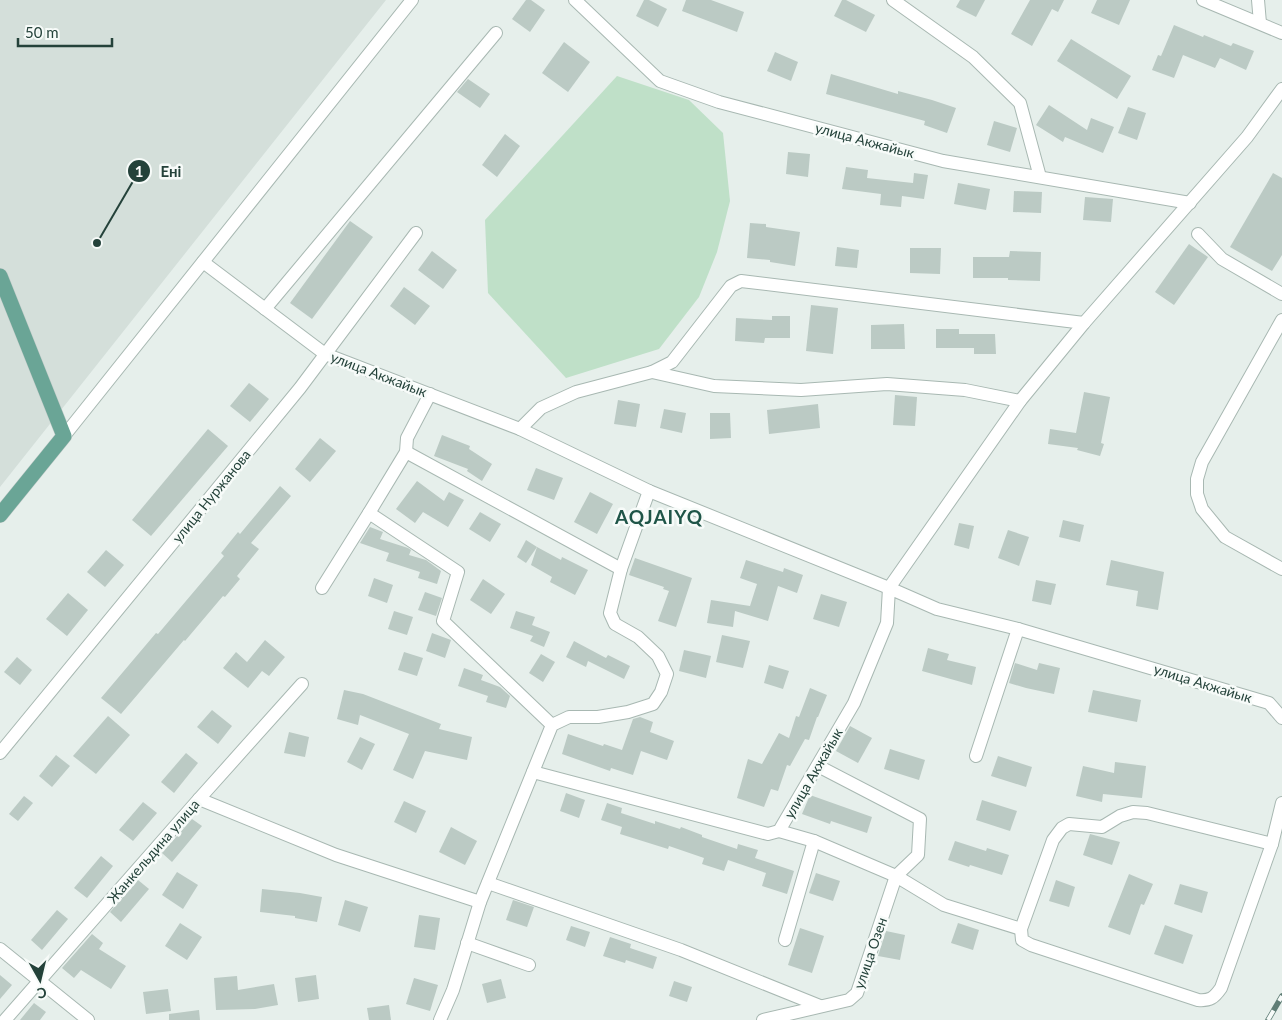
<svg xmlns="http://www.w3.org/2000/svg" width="1282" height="1020" font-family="Lato,sans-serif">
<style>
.built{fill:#d4dfda}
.green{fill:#bfe0c8}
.building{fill:#bbcac4}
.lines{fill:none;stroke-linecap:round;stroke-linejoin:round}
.minor-casing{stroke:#a8b8b2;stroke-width:14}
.major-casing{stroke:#c2cac8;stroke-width:16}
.minor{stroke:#fff;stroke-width:12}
.major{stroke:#6aa596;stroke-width:15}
.rail-casing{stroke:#5f7d75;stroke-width:5.5}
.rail{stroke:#f7fbf9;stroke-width:4;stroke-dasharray:11;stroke-linecap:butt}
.labels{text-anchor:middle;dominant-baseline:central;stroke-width:5;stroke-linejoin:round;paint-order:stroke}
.street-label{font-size:14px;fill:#24423a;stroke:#f7fbf9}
.district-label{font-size:19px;font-weight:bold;letter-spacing:1px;fill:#1f5548;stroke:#f7fbf9}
.leader{fill:none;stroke:#24423a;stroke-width:2}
.callout-dot{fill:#24423a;stroke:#f7fbf9;stroke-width:2}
.mark-label{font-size:15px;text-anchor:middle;font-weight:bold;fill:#fff}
.callout-label{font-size:15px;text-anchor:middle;font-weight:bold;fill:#24423a;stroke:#f7fbf9;stroke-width:5;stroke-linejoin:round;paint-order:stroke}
</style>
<rect width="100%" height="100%" fill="#e6efeb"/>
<path class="built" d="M0,0H386L0,487Z"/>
<path class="green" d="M617,76L689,100L723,133L730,201L717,252L699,297L659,349L566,378L488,293L485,220Z"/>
<g class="building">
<path d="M526,0H531L545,10L530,32L512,19Z"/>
<path d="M644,0H649L667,9L658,27L636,16Z"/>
<path d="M686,0H711L744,12L737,32L682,11Z"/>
<path d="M842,0H846L875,15L866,32L834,16Z"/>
<path d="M960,0H985L976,17L956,7Z"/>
<path d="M1030,0H1064L1058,12L1052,9L1032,46L1011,34Z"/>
<path d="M1097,0H1130L1119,25L1091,13Z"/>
<path d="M1174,25L1203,37L1204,35L1231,46L1233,43L1254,51L1246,70L1220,58L1215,68L1183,55L1174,78L1152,70L1158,55L1161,56Z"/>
<path d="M1071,39L1131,76L1117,99L1057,61Z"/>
<path d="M564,42L590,62L568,92L542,73Z"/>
<path d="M775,52L798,62L791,81L767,71Z"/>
<path d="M831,74L898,94V91L932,100L956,108L947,133L924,125L925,121L826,94Z"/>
<path d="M468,79L490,94L480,108L457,92Z"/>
<path d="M1049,105L1087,130L1091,118L1114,127L1103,153L1065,137L1063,142L1036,125Z"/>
<path d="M1128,107L1146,113L1137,140L1118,133Z"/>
<path d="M994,121L1017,128L1010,152L987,145Z"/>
<path d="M505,134L520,146L497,177L482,165Z"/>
<path d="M788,152L810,154L808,177L786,174Z"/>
<path d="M846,167L868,170L867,178L913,183L914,173L928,175L924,199L902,196L901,207L880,205L881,194L842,189Z"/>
<path d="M1273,173L1282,178V255L1272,271L1230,247Z"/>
<path d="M958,183L990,189L986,210L954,204Z"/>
<path d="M1014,191L1042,192L1041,213L1013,212Z"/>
<path d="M1085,197L1113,199L1111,222L1083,220Z"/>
<path d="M350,221L373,237L312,319L290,303Z"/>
<path d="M750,223L766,224V227L800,232L795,266L770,262V260L747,258Z"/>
<path d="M1189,244L1208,257L1174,305L1155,292Z"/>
<path d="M837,247L859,250L857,268L835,266Z"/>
<path d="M910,248H941L940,274L910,273Z"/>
<path d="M432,251L457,270L443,289L418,270Z"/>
<path d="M1010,251L1041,252L1040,281L1008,280V278H973V257H1009Z"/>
<path d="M404,287L430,306L415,325L390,306Z"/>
<path d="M811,305L838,308L833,354L806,351Z"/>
<path d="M772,316H790V338H765L764,343L735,341L736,318L772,320Z"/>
<path d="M904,324L905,349H871V325Z"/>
<path d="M936,329H959V334H995L996,354H974V348H936Z"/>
<path d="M249,383L269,399L250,422L230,406Z"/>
<path d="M1084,392L1110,397L1101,443L1104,444L1100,456L1077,450L1078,448L1048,444L1050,429L1076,433Z"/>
<path d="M895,395L917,397L915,426L893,425Z"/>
<path d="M618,400L640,404L636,427L614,424Z"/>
<path d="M818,404L820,428L769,434L767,410Z"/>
<path d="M664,409L686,413L682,433L660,428Z"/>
<path d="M710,413H730L731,438L710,439Z"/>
<path d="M208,429L228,446L151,536L132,520Z"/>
<path d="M442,435L470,446L469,449L492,464L482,481L467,471L468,469L434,456Z"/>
<path d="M320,438L336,451L310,482L295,469Z"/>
<path d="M536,468L563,478L554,500L527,490Z"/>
<path d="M417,481L444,501L449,492L464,500L448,527L423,512L415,523L396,509Z"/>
<path d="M280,486L291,496L251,543L259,549L237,576L240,579L225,597L223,596L185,641L184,640L121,714L101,698L156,633L158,634L224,556L221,553L238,532L240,534Z"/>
<path d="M590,492L613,504L597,534L574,522Z"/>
<path d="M480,512L501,524L490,542L469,529Z"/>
<path d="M1063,520L1084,525L1080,542L1059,537Z"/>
<path d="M959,523L974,526L969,549L954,545Z"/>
<path d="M370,527L383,532L380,539L408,548L411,550L409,555L426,560L441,571L437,584L418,578L420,572L386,561L389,553L360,543Z"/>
<path d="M1008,530L1029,537L1019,566L998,558Z"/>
<path d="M526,540L537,547L526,563L517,557Z"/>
<path d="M537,547L561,560L562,557L588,570L575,595L550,582L552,577L531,565Z"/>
<path d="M106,550L124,565L105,587L87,572Z"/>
<path d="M635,558L692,578L676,627L658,621L669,591L663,589L664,587L629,575Z"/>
<path d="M746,560L783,572L784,568L803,575L797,593L778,586L768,621L735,611L733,627L707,623L711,600L750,606L757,584L740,578Z"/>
<path d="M1111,560L1164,572L1158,610L1136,606L1138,591L1106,585Z"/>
<path d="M374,578L393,585L387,603L368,596Z"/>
<path d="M483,579L505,594L491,614L470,600Z"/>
<path d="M1036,580L1056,584L1051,605L1032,601Z"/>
<path d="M425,592L442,598L436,616L418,610Z"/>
<path d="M68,593L88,610L67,636L46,619Z"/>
<path d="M821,594L847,602L839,627L813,619Z"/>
<path d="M394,611L413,617L407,635L388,629Z"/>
<path d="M516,611L535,617L532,625L550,632L544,647L530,641L533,636L510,628Z"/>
<path d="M432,633L451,640L445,658L426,651Z"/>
<path d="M722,635L750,641L743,668L716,662Z"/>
<path d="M265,640L285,657L269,676L262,671L248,688L223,668L236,652L247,662Z"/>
<path d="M574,641L606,658L608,655L630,666L624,679L588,661L586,667L566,657Z"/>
<path d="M928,648L949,654L947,660L976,667L972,685L922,671Z"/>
<path d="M684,650L711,656L706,678L679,671Z"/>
<path d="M404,652L423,658L417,676L398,670Z"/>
<path d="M541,654L555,662L543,682L529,673Z"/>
<path d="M17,657L32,670L20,685L4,672Z"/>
<path d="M1015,663L1037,670L1039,663L1060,668L1054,694L1026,688L1009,683Z"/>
<path d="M769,665L789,671L783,689L764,683Z"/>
<path d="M464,668L483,675L481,680L500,687L510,696L506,708L486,702L488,696L458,686Z"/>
<path d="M810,688L827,695L818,717H817L809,740L805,739L790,766L787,765L778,791L771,789L764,807L737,798L748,759L762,764L779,733L789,738L796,716L799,717Z"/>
<path d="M344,690L363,694L441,724L439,729L472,737L467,760L425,751L413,779L393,770L409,734L360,715L358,725L337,719Z"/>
<path d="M1093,690L1141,700L1137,722L1088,712Z"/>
<path d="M212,710L232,726L218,744L197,727Z"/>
<path d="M108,716L130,735L96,774L73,756Z"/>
<path d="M640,717L653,722L650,732L674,741L667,760L641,751L633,775L611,768L610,771L562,754L568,734L603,746L604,744L622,750L633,719Z"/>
<path d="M850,726L872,738L858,763L836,751Z"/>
<path d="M289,732L309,737L305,757L284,753Z"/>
<path d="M360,737L375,744L362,770L347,762Z"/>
<path d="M890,749L925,760L919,780L884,769Z"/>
<path d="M186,753L198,763L174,793L161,782Z"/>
<path d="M56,755L70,766L52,787L39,776Z"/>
<path d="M998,756L1032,767L1026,787L991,776Z"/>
<path d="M1115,762L1146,766L1142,798L1103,794L1102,802L1076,796L1083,766L1114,773Z"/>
<path d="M566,793L585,800L579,818L560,811Z"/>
<path d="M810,795L872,817L867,833L831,821L830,824L802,814Z"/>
<path d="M24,796L33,803L18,821L9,814Z"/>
<path d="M982,800L1017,811L1010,831L976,820Z"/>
<path d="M404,801L426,811L416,833L394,822Z"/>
<path d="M143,802L157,813L133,841L119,830Z"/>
<path d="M607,803L622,808L621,813L655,824V821L680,829L681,827L702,835V837L737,849L738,844L758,850L755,858L794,871L787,894L762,886L766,873L728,860L724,871L702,864L704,858L669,846L668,849L620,834L622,827L601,820Z"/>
<path d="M192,819L202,826L172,862L162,853Z"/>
<path d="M451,827L477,841L465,865L439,852Z"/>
<path d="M1090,834L1120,842L1112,865L1083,855Z"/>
<path d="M955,841L986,851L987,848L1009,855L1002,875L970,865L969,867L948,860Z"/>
<path d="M101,856L113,866L87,898L74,888Z"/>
<path d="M177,872L198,885L183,909L162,895Z"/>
<path d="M816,873L840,881L833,901L809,893Z"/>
<path d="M1129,874L1153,884L1144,905L1141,904L1130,935L1108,927Z"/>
<path d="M138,880L149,889L121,922L110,912Z"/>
<path d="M1056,880L1075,887L1069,907L1049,901Z"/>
<path d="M1180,884L1208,892L1202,913L1174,904Z"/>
<path d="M262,889L300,893L322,897L317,922L295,918V916L260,912Z"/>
<path d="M345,900L368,907L360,932L338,925Z"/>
<path d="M513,900L534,907L527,927L506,920Z"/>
<path d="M57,910L68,919L42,950L31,940Z"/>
<path d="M419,915L440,918L435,950L414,947Z"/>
<path d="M180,923L202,937L187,960L165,946Z"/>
<path d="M958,923L979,930L973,950L951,943Z"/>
<path d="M1165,925L1193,935L1183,964L1154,954Z"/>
<path d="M571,926L590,932L585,947L566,940Z"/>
<path d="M800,928L824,936L812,973L788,965Z"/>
<path d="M886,931L905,935L900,960L878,956Z"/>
<path d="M92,934L103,943L99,949L126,966L111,989L81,970L74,978L62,968Z"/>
<path d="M610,937L631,944L630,948L657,957L653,969L626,960L625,963L603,956Z"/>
<path d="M0,975L12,985L0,999Z"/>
<path d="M316,975L319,999L298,1002L295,978Z"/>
<path d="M237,976L238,990L274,984L278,1005L255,1009L216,1010L214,978Z"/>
<path d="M414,978L438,985L430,1011L406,1004Z"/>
<path d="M501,979L506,998L487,1003L482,984Z"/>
<path d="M674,981L692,987L687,1002L669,996Z"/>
<path d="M168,989L171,1011L146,1014L143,992Z"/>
<path d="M34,1003L46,1012L40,1020H20Z"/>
<path d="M389,1005L391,1020H369L367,1008Z"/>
<path d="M199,1010L200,1020H169V1014Z"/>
</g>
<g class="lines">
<defs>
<g id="minor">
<path d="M575,0L660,81L719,102L943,161L1190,203"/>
<path d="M893,0L973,57L1020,103L1040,177"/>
<path d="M1203,0L1282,33"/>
<path d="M1258,0L1260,23"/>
<path d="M1198,234L1222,259L1282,294"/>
<path d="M203,262L325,354L520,429L649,491L889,588L1020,401L1084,323L1247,137L1282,89"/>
<path d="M265,309L496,33"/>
<path d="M1282,320L1202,462L1197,479V494L1202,509L1225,537L1282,569"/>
<path d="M652,372L714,386L801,390L887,384L965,390L1020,401"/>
<path d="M520,429L541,408L576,392L652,372L672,362L731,286L741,281L1084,323"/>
<path d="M64,436L412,0"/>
<path d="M406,452L621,569L649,491"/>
<path d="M369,513L458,572L443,621L552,725"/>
<path d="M322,588L369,513L406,452L407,438L430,394"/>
<path d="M0,753L300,388L416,233"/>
<path d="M976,756L1018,629"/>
<path d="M533,772L768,834L779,831L854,703L887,623L889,588L937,609L1018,629L1269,703L1282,718"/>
<path d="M199,799L336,855L480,902"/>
<path d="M1133,812L1147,813L1272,844L1221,988C1214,998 1210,1001 1198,1000L1031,945L1022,940L1021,929L1053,840L1062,828L1069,824L1102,827L1120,816Z"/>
<path d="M779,831L814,841L896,876L918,855L920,819L818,766"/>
<path d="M1272,844L1282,803"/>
<path d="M488,883L681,950L820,1006"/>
<path d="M785,940L814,841"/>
<path d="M467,943L529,965"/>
<path d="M0,949L88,1020"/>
<path d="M5,1020L199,799L302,684"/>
<path d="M440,1020L453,990L480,902L552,725L569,717H598L628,712L653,704L661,692L667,674L658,656L638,637L615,624L610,613L621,569"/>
<path d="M763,1020L849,1000L857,993L896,876L944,905L1021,929"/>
</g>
<path id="major" d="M0,276L64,436L0,515"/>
</defs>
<use href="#minor" class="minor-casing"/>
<use href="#major" class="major-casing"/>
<use href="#minor" class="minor"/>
<use href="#major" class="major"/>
<defs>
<path id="rail" d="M1268,1020L1282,996"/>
</defs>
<use href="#rail" class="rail-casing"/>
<use href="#rail" class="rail"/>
</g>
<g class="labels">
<g class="street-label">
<text transform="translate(865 140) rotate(15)">улица Акжайык</text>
<text transform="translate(379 374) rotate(21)">улица Акжайык</text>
<text transform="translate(211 496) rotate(-51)">улица Нуржанова</text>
<text transform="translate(1203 683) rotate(17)">улица Акжайык</text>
<text transform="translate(813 773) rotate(-60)">улица Акжайык</text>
<text transform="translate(153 851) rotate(-49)">Жанкельдина улица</text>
<text transform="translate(870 953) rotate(-71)">улица Озен</text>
</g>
<g class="district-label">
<text x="659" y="516">AQJAIYQ</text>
</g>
</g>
<path class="leader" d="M97 243L139 171"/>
<g class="callout-dot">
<circle cx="97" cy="243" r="5"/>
<circle cx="139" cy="171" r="12"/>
</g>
<g class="mark-label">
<text x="139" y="177">1</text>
</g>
<g class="callout-label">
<text x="171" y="177">Ені</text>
</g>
<g transform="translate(40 980) rotate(172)" stroke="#f7fbf9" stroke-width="4" paint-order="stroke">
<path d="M0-4L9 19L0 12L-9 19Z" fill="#24423a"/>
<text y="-8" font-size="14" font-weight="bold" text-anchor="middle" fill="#24423a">С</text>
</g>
<path d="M18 38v8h94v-8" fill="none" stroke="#24423a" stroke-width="2.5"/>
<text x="25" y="38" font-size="15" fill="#24423a" stroke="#f7fbf9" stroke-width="4" paint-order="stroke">50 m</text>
</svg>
